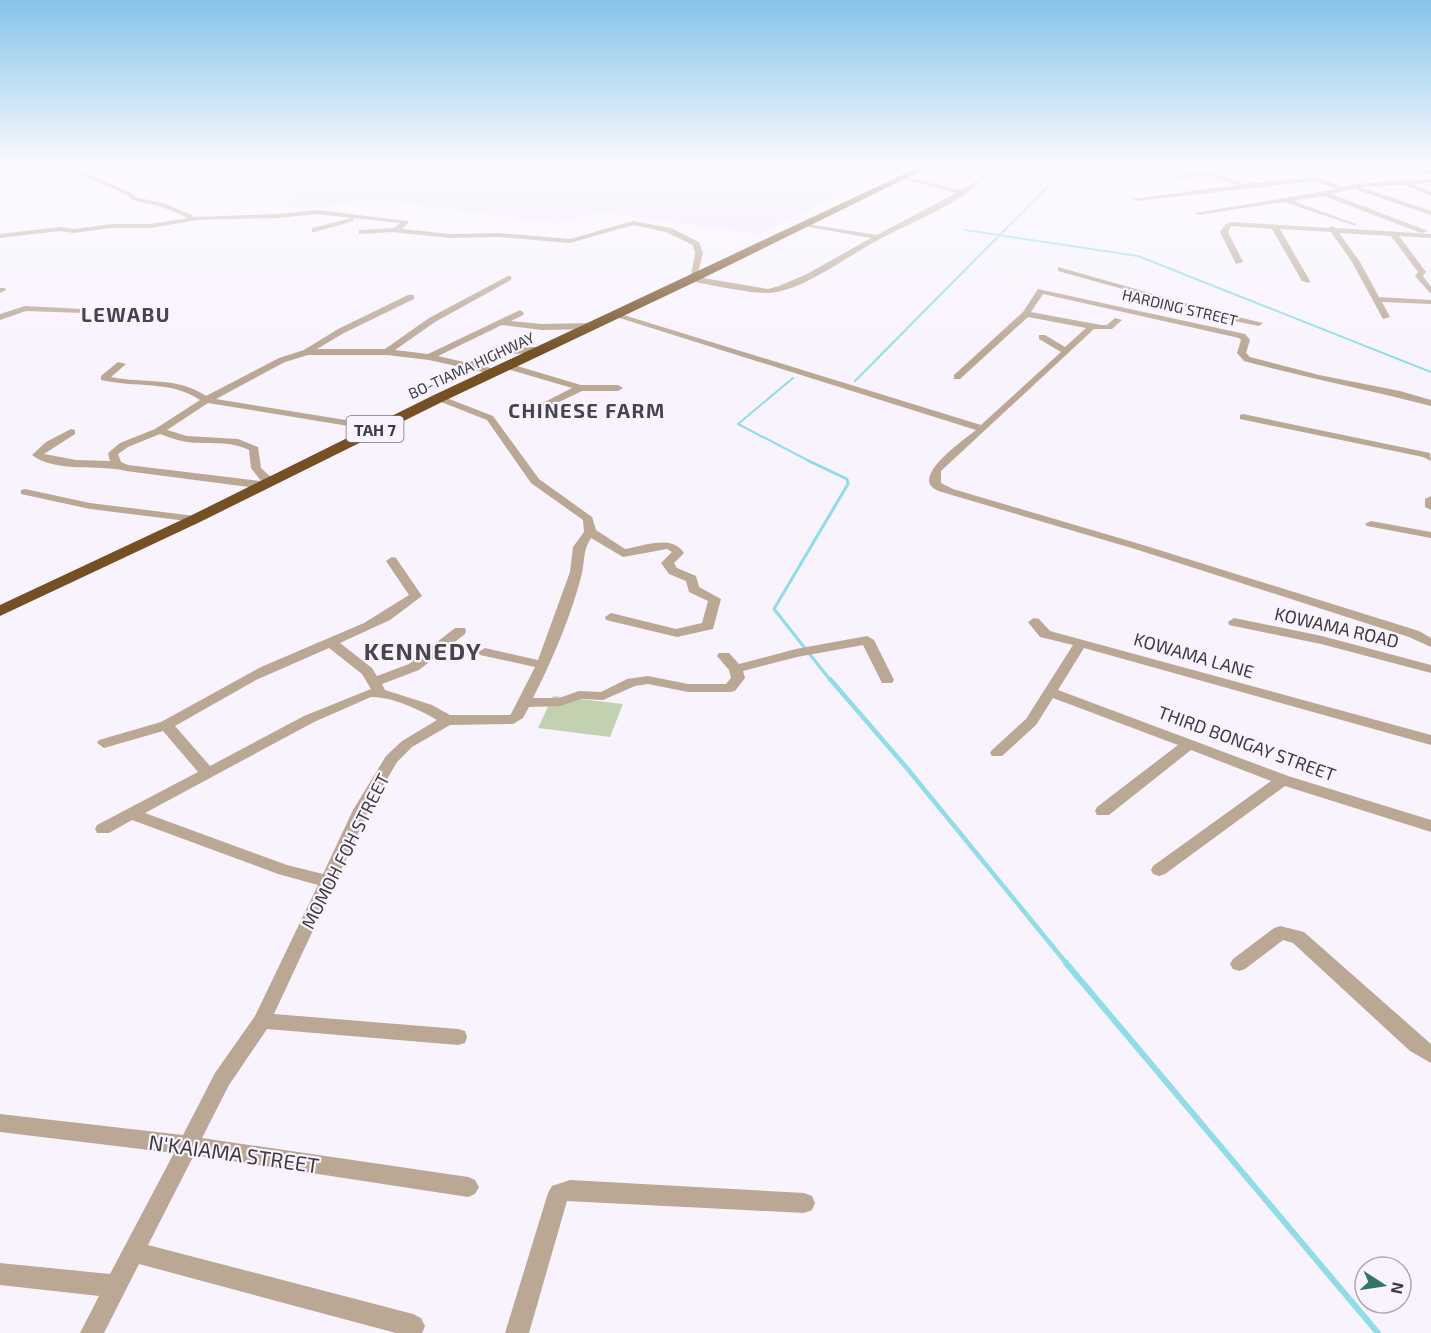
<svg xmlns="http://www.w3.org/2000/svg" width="1431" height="1333" font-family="'Exo 2',sans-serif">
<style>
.built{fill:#f1e5f9}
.green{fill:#c2d2b1}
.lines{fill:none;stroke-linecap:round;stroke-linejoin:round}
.stream-far3{stroke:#90dce7;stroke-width:2}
.stream-far2{stroke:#90dce7;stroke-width:3}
.stream-far1{stroke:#90dce7;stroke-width:4.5}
.stream{stroke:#90dce7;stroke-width:6}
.minor{fill:#baa895;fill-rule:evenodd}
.highway{fill:#745024;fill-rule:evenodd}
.labels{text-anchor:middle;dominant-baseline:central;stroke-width:4.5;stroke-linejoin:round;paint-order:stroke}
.far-street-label{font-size:15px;fill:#3f3c41;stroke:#f9f3fe}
.shield{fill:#f9f3fe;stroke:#77737a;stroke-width:1.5}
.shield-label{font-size:16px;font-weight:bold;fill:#3f3c41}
.street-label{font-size:18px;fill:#3f3c41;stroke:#f9f3fe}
.far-district-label{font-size:20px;font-weight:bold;letter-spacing:1.5px;fill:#49434d;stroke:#f9f3fe}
.near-street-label{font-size:21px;fill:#3f3c41;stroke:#f9f3fe}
.district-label{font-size:24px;font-weight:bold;letter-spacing:1.5px;fill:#49434d;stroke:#f9f3fe}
</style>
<rect width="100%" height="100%" fill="#f9f3fe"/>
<g class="built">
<path d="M303,167H895L759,234L600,212L553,223L377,199L301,209L288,204L295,180Z"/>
<path d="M934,167H951L1003,176L992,181L928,170Z"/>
</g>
<path class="green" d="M553,696L623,704L610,737L538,728Z"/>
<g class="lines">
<g class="stream-far3">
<path d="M965,230L1138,256L1431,372"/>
<path d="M793,378L738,424L813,463"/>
<path d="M855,381L1067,167"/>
</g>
<path class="stream-far2" d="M809,461L847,479L848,484L774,609L831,681"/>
<path class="stream-far1" d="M830,679L906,767L1067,964"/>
<path class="stream" d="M1066,963L1378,1333"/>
<g class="minor">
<path d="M73,167H79L78,169L131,193L136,197L166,204L192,215L193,217L279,214L317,210L408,221V223L402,229L451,234L499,233L570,239L633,221L671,228L699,242L703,253L697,277L768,289L779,286L807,274L871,238L803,226L799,224L801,223L877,235L956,193L900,178V176L961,190L975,182L980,183C953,206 912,222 878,240C849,255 800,293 767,293C748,293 710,285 690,281L695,253L693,245L666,232L633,225L570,243L499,237L451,238L391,232L362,234H359V230L394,228L400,223L353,218L354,221L315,232H312V228L352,218L317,214L279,218L198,220L150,228H111L74,233L60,231L0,238V234L60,227L74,229L111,224H150L188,218L162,207L132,200L127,195L72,171Z"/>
<path d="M1407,167H1415L1431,171V175Z"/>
<path d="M1207,171L1244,184L1317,177L1344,187L1353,184L1431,179V183L1412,184L1431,192V196L1405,185L1361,187L1431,211V215L1357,190V188L1332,194L1428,231L1421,233L1324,196L1293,201L1356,224V226L1284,202L1198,215L1195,213L1337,189L1316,181L1136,201L1133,199L1237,185L1207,175L1175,179L1172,177Z"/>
<path d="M1232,222L1329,228L1332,226L1336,228L1431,234V238L1399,236L1426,272L1423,276L1431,287V294L1415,276L1418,272L1391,236L1339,233L1360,262L1379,297L1431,300V304L1382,302L1390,317L1383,319L1352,262L1331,232L1280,229L1310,281L1309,283L1302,281L1272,229L1231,226L1228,232L1243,262L1236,264L1220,232L1226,224Z"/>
<path d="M1058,267L1217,312L1263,323L1259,326L1210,316L1209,313L1058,271Z"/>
<path d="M508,276H511V280L435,322L395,350L428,354L520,310L524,313L523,315L511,321L542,324L591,323L595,326L591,329L542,330L502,325L438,356L468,363C492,349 515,347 542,347L546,350L542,353L504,354L478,365L499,370V374L496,375L429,360L387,355H308L285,362L216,399L383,426L384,428L379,431L208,403L167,430L187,436L238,439L258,447L261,468L275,481L264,487H249L126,471C99,464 54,473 32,455L46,442L71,429L75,430V434L44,454L76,460L110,461L108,453L120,443L155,429L200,400C171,380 134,388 101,380V376L118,362L126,364L111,377C144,384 177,376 206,396L279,358L304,350L338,329L408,295H414V299L344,333L317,349H385L429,318ZM160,434C169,437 178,441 187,442C208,445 229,440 249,450L251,468L261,481L128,465L121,462L118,454L128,447Z"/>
<path d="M0,288H5L6,290L0,293Z"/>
<path d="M1038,289L1245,334L1250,340L1246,353L1250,357L1319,375L1400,391L1431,400V406C1369,390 1306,378 1244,361L1237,353L1241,340L1239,338L1043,294L1031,312L1101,325H1107L1115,318L1122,320L1112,329H1094L941,471V483L953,489L1143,545L1419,631L1431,638V647L1409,637L1135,549L945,493C941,492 935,490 932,487C917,472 965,439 976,430L610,315L617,313L981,425L1061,352L1039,339V335H1045L1065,347L1086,328L1028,317L960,379H954V375L1023,312Z"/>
<path d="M25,306L83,309L87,311L83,313L26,311L0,320V314Z"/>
<path d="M507,363L581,385H618L623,388L618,391H582L536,413L533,412V408L572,388L504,368L502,366Z"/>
<path d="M439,395L493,416L539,479L592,517L596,530L625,549C644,546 672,534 684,553L674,563L677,568L696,576L699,587L721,599L713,629L677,637L606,620L605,617L611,613L676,629L702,623L708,601L689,592L686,581L669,574L661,563L672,552L667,549L623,557L591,538C583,550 585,559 582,573C572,614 552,661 533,698H559L579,691L601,692L627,679L648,676L688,684H726L731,678L729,670L717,656L719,653H729L739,664L796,649L867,636L874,640L894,680L892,683H882L863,645L797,657L743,671L745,678L735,691L730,692H688L648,684L635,686L603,700L581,699L561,706L529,707L523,718L513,724L450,725L412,747L397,762L369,810L274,1014L458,1029L465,1031L467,1037L465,1043L458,1045L267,1029L229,1085L202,1138L468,1177L475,1180L479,1187L475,1194L468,1197L194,1155L148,1245L413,1314L421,1318L425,1326L422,1333H396L139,1264L104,1333H80L99,1296L0,1285V1263L110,1274L174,1153L0,1132V1114L183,1135L215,1073L255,1016L318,885L278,874L132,820L109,833H97L95,829L97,825L198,772L163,731L104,748L97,743L99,740L161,722L261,667L364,623L409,595L386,561L392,557L396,558L422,596L390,620L340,643L372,668L377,676L409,664L455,628H465L466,631L465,634L419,670L382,684L385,690L432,705L450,715H510L512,712L535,667L480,655L478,652L485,648L538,660L570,572L573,547L584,532L583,520L531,483L487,420L436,400L434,398ZM329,648L362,674L371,689L304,716L210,766L175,726L256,680ZM371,697C393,697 418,709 437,720L402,741L386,756L353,810L323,874L287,865L145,813L314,722Z"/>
<path d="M1243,414L1430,453L1431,461L1423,457L1240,419V415Z"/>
<path d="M25,489L90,503L195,516L201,519L195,522L90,509L21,494V490Z"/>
<path d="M1431,496V510L1425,507V499Z"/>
<path d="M1371,521L1431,532V538L1367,526L1365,524Z"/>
<path d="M1034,618L1039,619L1050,631L1431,735V745L1084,648L1058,690L1288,776L1431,820V832L1285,786L1165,874L1159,876L1153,874L1151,870L1153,866L1271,781L1191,750L1109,815H1097L1095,811L1097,807L1178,745L1053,698L1036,725L1002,756H992L990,753L992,750L1026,719L1073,645L1040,637L1028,622Z"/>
<path d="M1234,618L1322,636L1431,665V673L1321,644L1229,625L1228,622Z"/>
<path d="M1280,926L1304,932L1431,1044V1063L1410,1051L1293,943L1283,940L1245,969L1239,971L1233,969L1230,964L1233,959L1274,928Z"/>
<path d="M570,1180L804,1193L812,1196L815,1203L812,1210L804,1213L567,1201L529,1333H505L548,1193L552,1186Z"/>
</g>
<path class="highway" d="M919,167H929L697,281L444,401L200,522L0,616V605L190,516L434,395Z"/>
</g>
<linearGradient id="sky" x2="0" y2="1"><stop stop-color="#85c4e8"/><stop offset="0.47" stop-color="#fcfaff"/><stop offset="1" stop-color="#fcfaff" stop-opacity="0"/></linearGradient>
<rect width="1431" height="353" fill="url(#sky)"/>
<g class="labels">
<g class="far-street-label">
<text transform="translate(1180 307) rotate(13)">HARDING STREET</text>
<text transform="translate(471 365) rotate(-25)">BO-TIAMA HIGHWAY</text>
</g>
<rect class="shield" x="346.5" y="416" width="57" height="26" rx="4.5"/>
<g class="shield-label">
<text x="375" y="429">TAH 7</text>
</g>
<g class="street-label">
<text transform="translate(1337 627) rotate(13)">KOWAMA ROAD</text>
<text transform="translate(1194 655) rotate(16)">KOWAMA LANE</text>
<text transform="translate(1247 743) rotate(20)">THIRD BONGAY STREET</text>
<text transform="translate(345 851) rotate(-63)">MOMOH FOH STREET</text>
</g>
<g class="far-district-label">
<text x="126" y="314">LEWABU</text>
<text x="587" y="410">CHINESE FARM</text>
</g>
<g class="near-street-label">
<text transform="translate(234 1153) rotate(8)">N'KAIAMA STREET</text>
</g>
<g class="district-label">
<text x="423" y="650">KENNEDY</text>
</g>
</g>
<g transform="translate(1383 1285) rotate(102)"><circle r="28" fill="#f9f3fe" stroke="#afaab2" stroke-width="1.5"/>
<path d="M0-4.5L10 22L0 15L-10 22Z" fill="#30766d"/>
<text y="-9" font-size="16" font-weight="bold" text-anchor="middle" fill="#3f3c41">N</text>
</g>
</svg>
